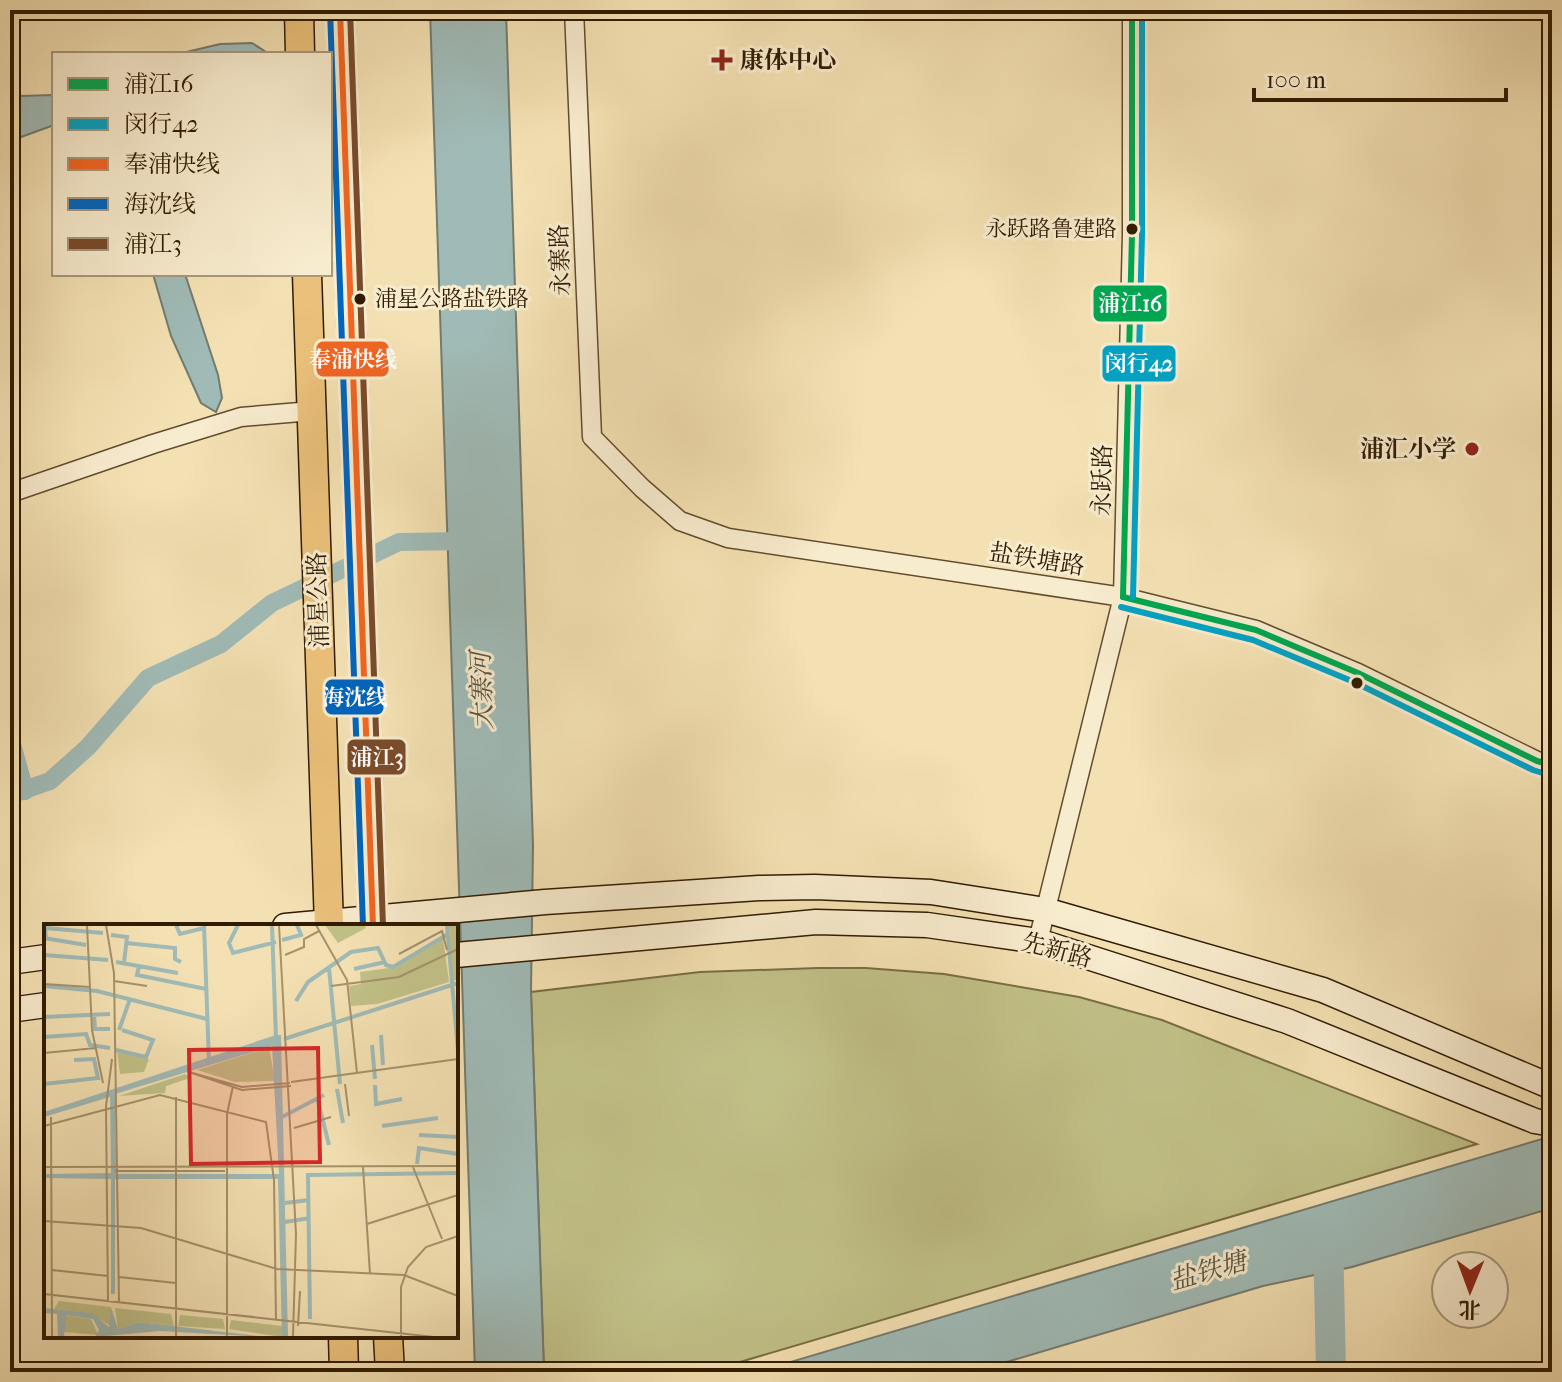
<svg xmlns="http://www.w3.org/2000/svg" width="1562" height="1382" font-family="'IM FELL French Canon','Noto Serif SC',serif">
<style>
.green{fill:#c1c188;stroke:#796e44;stroke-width:2}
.water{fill:#a0bbb7;stroke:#747b6e;stroke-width:2}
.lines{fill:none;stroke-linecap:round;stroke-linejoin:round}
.canal{stroke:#a0bbb7;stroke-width:18}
.river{stroke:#a0bbb7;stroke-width:30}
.street-casing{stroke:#624c2d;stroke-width:21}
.secondary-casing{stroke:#311b00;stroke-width:27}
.primary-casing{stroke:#311b00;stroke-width:31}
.street{stroke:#f8ecce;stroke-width:18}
.secondary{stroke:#f8ecce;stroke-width:24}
.primary{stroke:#eac07a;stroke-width:28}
.bus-1-casing{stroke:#f8ecce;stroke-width:12}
.bus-2-casing{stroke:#f8ecce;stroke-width:12}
.bus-3-casing{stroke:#f8ecce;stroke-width:12}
.bus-4-casing{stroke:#f8ecce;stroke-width:12}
.bus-5-casing{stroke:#f8ecce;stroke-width:12}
.bus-1{stroke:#00a651;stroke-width:6}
.bus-2{stroke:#02a2c4;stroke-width:6}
.bus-3{stroke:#f26522;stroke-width:6}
.bus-4{stroke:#0065bd;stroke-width:6}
.bus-5{stroke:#7a4b2a;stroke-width:6}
.poi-dot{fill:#8f2418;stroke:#f8ecce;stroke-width:3}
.bus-dot{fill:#311b00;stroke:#f8ecce;stroke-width:3}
.labels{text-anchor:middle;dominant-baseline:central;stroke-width:6;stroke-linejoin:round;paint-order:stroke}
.bus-label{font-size:22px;fill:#311b00;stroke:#f8ecce;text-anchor:end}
.poi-label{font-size:24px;font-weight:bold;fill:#311b00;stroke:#f8ecce;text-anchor:start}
.street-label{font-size:24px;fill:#311b00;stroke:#f8ecce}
.water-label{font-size:26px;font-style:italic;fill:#585340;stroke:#f8ecce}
.inset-river{fill:none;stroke:#a0bbb7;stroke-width:4}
.inset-road{fill:none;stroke:#a6926b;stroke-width:2}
.view{fill:#d62828;fill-opacity:0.15;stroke:#d62828;stroke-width:4}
.inset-edge{fill:none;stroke:#311b00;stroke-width:4}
.line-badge{stroke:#f8ecce;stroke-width:3}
.badge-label{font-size:22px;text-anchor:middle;font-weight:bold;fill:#fff}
</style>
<rect width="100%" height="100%" fill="#f4e1b3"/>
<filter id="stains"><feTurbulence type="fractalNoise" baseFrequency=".0025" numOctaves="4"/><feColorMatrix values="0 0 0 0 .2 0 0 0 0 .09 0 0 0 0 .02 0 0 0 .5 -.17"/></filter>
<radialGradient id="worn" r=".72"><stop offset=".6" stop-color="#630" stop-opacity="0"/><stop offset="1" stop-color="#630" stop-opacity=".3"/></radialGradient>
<path class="green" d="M818,968H866L944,974L1079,997L1162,1020L1477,1144L706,1372H544L531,992L700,972Z"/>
<g class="water">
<path d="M430,10H506L533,845L531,992L544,1372H475Z"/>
<path d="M252,43L269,54H178L220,44Z"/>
<path d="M54,95V125L10,141V99L20,96Z"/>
<path d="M153,274H185L218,375L222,398L216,412L201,403L171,336Z"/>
<path d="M1552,1136V1208L1352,1267L1263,1286L973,1372H757Z"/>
</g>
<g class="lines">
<g class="canal">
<path d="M10,737L25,791"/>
<path d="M10,795L50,781L88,747L148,678L221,644L272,603L399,542L469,541"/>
</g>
<path class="river" d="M1328,1235L1331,1372"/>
<defs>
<g id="street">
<path d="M574,10L592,437L642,488L680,521L728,538L1123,597L1256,630L1358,673L1537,761L1552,765"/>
<path d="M10,493L153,444L241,417L312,411"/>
<path d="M1038,941L1123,597L1132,234V10"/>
</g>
<g id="secondary">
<path d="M285,926L545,902L759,888L815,887L931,892L1045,910L1323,990L1552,1087"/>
<path d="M456,955L816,922L927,925L1038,941L1287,1021L1535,1121L1552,1124"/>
<path d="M10,962L46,957"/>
<path d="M10,1010L46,1005"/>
</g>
<g id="primary">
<path d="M299,10L300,54"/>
<path d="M340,10L373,926"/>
<path d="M307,274L329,926"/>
<path d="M343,1336L344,1372"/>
<path d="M388,1336L390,1372"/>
</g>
</defs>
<use href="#street" class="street-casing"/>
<use href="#secondary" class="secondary-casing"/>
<use href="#primary" class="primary-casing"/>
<use href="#street" class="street"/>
<use href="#secondary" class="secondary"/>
<use href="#primary" class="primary"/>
<defs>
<g id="bus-1">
<path d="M1123,597L1132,234V10"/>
<path d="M1123,597L1256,630L1358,673L1537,761L1552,765"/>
</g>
<g id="bus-2">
<path d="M1133,597L1142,234V10"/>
<path d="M1121,607L1253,640L1354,682L1533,770L1549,775"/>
</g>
<path id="bus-3" d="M340,10L373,926"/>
<path id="bus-4" d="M330,10L363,926"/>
<path id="bus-5" d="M350,10L383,926"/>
</defs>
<use href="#bus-1" class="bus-1-casing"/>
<use href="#bus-2" class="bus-2-casing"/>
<use href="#bus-3" class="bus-3-casing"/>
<use href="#bus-4" class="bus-4-casing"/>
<use href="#bus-5" class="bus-5-casing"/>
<use href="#bus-1" class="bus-1"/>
<use href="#bus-2" class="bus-2"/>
<use href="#bus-3" class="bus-3"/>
<use href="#bus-4" class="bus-4"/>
<use href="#bus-5" class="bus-5"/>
</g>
<g class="poi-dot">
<path d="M718 48h8v8h8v8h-8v8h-8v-8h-8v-8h8z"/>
<circle cx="1472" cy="449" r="8"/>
</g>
<g class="bus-dot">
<circle cx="1132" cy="229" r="7"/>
<circle cx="360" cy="299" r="7"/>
<circle cx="1357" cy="683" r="7"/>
</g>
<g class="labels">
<g class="bus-label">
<text x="1117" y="229">永跃路鲁建路</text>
<text x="375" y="299" text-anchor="start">浦星公路盐铁路</text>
</g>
<g class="poi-label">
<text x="740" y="60">康体中心</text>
<text x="1456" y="449" text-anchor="end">浦汇小学</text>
</g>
<g class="street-label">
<text transform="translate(560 260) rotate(-92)">永寨路</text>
<text transform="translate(1102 480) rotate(-89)">永跃路</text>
<text transform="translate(1037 559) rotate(9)">盐铁塘路</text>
<text transform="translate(318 600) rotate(-92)">浦星公路</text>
<text transform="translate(1057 950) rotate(15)">先新路</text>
</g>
<g class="water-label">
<text transform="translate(482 691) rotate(-92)">大寨河</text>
<text transform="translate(1208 1271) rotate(-16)">盐铁塘</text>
</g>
</g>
<g transform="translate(44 924)">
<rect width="414" height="414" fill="#f4e1b3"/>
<path d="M274,1H321L322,4L294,19L281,1ZM405,1H414V55L409,57ZM399,14L405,58L333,80L307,82L305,62L317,60L316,48L353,43ZM225,123L231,157L191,158L153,146ZM73,127L105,135L100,148L76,150ZM141,150L146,154L122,162L121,169L75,172ZM15,377L67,383V402L45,389L10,385ZM71,384L127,390L130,402L95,398L74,405ZM21,391L47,395L54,411L20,408ZM136,391L179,395L181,405L134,402ZM187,396L238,402V413L185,405Z" fill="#c1c188"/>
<path d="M232,111H237L244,413H238L234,255H71V370H67V255L0,254V250L67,249L66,173L0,193V188ZM228,122L235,250H72L71,170ZM67,383L74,405L95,398L222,413L116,407L51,413L55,406L49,395L22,391L20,413H14L13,390L0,389V384L48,389L65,403Z" fill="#a0bbb7" fill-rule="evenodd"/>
<path class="inset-river" d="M132,1L136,10L160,4M160,1L165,138M194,1L185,19L189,29L232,18M228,1L232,115M403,1L414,127M67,11L83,13L80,39M0,14L42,21M2,14L1,4L59,9M238,16L257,11L253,1M82,19L131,24V35L137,38M0,31L64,36M72,38L134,49M95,42L93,51L162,65M285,44L296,160M310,45L341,38M0,62L53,67L163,95M252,77L264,58L307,28L334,24L342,41L349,43L404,10M50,90L51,105H66M0,93L66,90M75,106L86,75M337,111L339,141M0,113L42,110L46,121L66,124M240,115L414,59M328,121L331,155M72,126L102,133L109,116L78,106M0,160L54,154L50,135L30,136M331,161L332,180L358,175M293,165L299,199M273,173L285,221M236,194L280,171M338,202L394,194M375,211L414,213M373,240L375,224L414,230M241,279L265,276M241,298L266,294M266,395L264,251L414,249"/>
<path class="inset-road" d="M43,1L48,106L59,159M62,1L70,49L75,379M235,1L252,310L249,413M272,1L303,56L313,149M355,30L398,7L403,26M241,31L260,23V15L275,7M70,57L103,62M0,60L46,63M287,62L355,53L414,25M0,129L52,124M247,158L414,135M246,159L198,163L145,148L198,166L247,162M301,160L305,192M132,173V413M7,193L8,413M0,202L116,171L222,198L230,256L232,396M250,204L287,193M0,243L414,242M319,243L326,350M369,243L398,315M71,247H181M0,297L97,304L233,345L360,351L414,372M323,300L414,271M8,346L64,352M75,353L132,359M0,370L390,413M64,378L62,182L68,135M254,402L256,367M0,413H33M183,413V190L189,162M357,413V363L364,343L382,323L414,312"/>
<path class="view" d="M274,124L276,238L147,240L145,126Z"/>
<rect width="414" height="414" class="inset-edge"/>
</g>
<g class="line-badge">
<rect x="1092" y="284" width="76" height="39" rx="8" fill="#00a651"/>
<rect x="315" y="340" width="75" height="38" rx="8" fill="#f26522"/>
<rect x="1101" y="344" width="76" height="39" rx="8" fill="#02a2c4"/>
<rect x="324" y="678" width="61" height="38" rx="8" fill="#0065bd"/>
<rect x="346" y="738" width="61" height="38" rx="8" fill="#7a4b2a"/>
</g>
<g class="badge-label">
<text x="1130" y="311">浦江16</text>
<text x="353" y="367">奉浦快线</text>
<text x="1139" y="371">闵行42</text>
<text x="355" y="705">海沈线</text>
<text x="377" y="765">浦江3</text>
</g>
<rect width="1562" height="1382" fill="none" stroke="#f4e1b3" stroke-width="40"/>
<rect x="12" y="12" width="1538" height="1358" fill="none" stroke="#311b00" stroke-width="4"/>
<rect x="20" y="20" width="1522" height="1342" fill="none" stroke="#311b00" stroke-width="2"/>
<rect x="52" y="52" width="280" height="224" fill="#f8ecce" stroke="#a8987c" stroke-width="2"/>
<rect x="68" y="78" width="40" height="12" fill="#00a651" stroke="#a8987c" stroke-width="2"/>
<text x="124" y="92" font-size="24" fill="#311b00">浦江16</text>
<rect x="68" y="118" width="40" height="12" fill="#02a2c4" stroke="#a8987c" stroke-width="2"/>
<text x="124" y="132" font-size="24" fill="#311b00">闵行42</text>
<rect x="68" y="158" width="40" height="12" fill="#f26522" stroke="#a8987c" stroke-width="2"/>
<text x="124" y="172" font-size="24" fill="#311b00">奉浦快线</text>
<rect x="68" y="198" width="40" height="12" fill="#0065bd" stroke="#a8987c" stroke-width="2"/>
<text x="124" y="212" font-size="24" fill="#311b00">海沈线</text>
<rect x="68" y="238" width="40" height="12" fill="#7a4b2a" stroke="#a8987c" stroke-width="2"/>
<text x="124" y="252" font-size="24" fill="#311b00">浦江3</text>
<g transform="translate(1470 1290) rotate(181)"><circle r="38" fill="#f8ecce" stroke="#a8987c" stroke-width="2"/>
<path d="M0-6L14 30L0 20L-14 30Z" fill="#8f2418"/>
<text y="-12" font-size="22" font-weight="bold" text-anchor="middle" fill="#311b00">北</text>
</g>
<path d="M1254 88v12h252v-12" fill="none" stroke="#311b00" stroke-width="4"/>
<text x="1266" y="88" font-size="24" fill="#311b00" stroke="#f8ecce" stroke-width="6" paint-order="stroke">100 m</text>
<rect width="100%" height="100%" filter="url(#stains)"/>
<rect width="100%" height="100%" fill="url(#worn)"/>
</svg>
